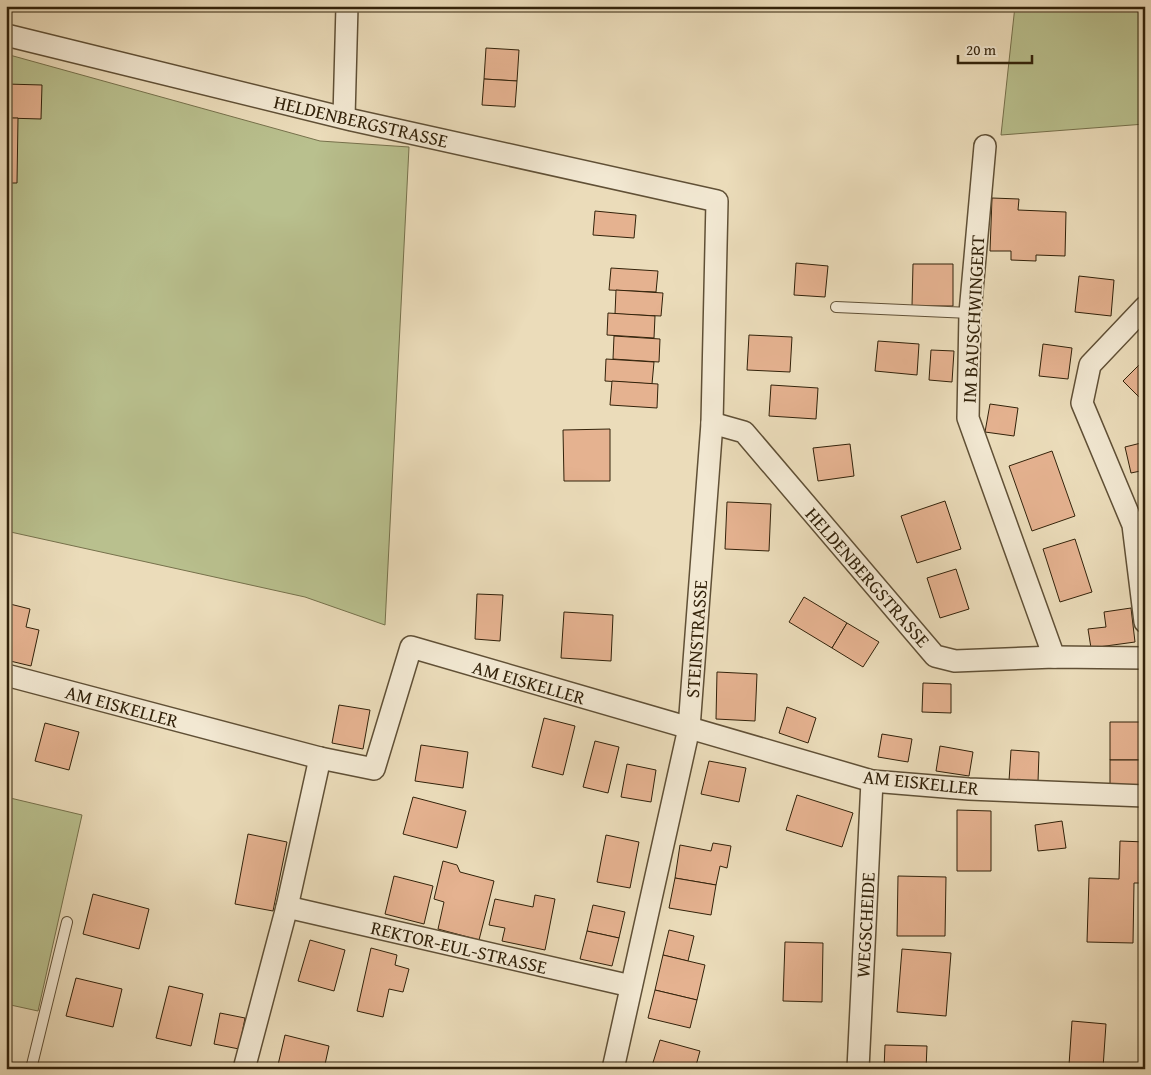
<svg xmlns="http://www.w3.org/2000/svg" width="1151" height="1075" font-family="'Gentium Book Plus',serif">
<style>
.green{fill:#b9c08e;stroke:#76714c}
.building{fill:#e5b290;stroke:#32220a}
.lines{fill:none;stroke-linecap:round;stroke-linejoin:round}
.service-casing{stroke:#605036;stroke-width:12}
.minor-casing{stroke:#605036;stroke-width:24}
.service{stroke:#f2e8d2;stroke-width:10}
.minor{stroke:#f2e8d2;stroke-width:21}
.labels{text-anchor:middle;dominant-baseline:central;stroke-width:4;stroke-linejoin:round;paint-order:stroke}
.street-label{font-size:19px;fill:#32220a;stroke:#f2e8d2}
</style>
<rect width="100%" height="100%" fill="#ebdcba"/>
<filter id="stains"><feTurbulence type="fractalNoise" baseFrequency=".004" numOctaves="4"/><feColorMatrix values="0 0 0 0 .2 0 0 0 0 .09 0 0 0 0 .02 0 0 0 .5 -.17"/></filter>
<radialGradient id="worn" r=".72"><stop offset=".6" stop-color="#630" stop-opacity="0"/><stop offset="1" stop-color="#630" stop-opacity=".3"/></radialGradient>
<g class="green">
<path d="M1015,6H1145V124L1001,135Z"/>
<path d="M6,54L320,141L409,147L385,625L305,597L6,531Z"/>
<path d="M6,797L82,815L38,1011L6,1004Z"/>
</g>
<g class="building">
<path d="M486,48L519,50L517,81L484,79Z"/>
<path d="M484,79L517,81L515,107L482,105Z"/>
<path d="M6,84L42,85L41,119L6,118Z"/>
<path d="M6,118H18L17,183H6Z"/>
<path d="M992,198L1019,199L1018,210L1066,212L1065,256L1036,255V261L1011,260V251H990Z"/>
<path d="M595,211L636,215L634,238L593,235Z"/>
<path d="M1145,234V260L1140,261V235Z"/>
<path d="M796,263L828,266L825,297L794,295Z"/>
<path d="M913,264H953V306H912Z"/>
<path d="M611,268L658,271L656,292L609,290Z"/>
<path d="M1079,276L1114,280L1111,316L1075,312Z"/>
<path d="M616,290L663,293L661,316L615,314Z"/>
<path d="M608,313L655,316L654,338L607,335Z"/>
<path d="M749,335L792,337L790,372L747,370Z"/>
<path d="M614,336L660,339L659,362L613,359Z"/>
<path d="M878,341L919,344L917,375L875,371Z"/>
<path d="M1043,344L1072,348L1068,379L1039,376Z"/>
<path d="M931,350L954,351L952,382L929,380Z"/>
<path d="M606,359L654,362L652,384L605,381Z"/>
<path d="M1141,363L1145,367V403L1123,381Z"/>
<path d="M612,381L658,384L657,408L610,405Z"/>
<path d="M771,385L818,388L816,419L769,416Z"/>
<path d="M990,404L1018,408L1014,436L985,432Z"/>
<path d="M610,429V481H564L563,430Z"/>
<path d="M1145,442V470L1131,473L1125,447Z"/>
<path d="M850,444L854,476L818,481L813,448Z"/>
<path d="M1052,451L1075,516L1032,531L1009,466Z"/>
<path d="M945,501L961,549L917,563L901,516Z"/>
<path d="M727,502L771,504L769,551L725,549Z"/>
<path d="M1075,539L1092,592L1060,602L1043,549Z"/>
<path d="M956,569L969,609L940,618L927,578Z"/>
<path d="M477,594L503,595L500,641L475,639Z"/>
<path d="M804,597L847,623L832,648L789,622Z"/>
<path d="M6,603L30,609L26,627L39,630L31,666L6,660Z"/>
<path d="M1131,608L1135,642L1091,648L1088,629L1106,627L1104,612Z"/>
<path d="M564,612L613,615L611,661L561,658Z"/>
<path d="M847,623L879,642L863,667L832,648Z"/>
<path d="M717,672L757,674L755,721L716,719Z"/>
<path d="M923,683L951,684V713L922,712Z"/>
<path d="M339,705L370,710L363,749L332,743Z"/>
<path d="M787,707L816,718L808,743L779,733Z"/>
<path d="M544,718L575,726L563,775L532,767Z"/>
<path d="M1110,722H1144L1145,760H1110Z"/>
<path d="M45,723L79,732L69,770L35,761Z"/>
<path d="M882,734L912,739L908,762L878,757Z"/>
<path d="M595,741L619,747L608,793L583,787Z"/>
<path d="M421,745L468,752L463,788L415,781Z"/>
<path d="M940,746L973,752L969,776L936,771Z"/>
<path d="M1011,750L1039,752L1038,782L1009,781Z"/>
<rect x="1110" y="760" width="35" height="30"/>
<path d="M709,761L746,768L739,802L701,794Z"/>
<path d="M627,764L656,770L651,802L621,797Z"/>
<path d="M797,795L853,813L842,847L786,830Z"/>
<path d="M413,797L466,811L457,848L403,834Z"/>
<path d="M957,810L991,811V871H957Z"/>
<path d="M1062,821L1066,848L1038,851L1035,825Z"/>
<path d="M248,834L287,842L273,911L235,904Z"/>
<path d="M606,835L639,842L630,888L597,882Z"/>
<path d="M1120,841L1145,842V883H1134L1133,943L1087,942L1089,878L1119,879Z"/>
<path d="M713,843L731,846L727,868L720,866L716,885L675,878L680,845L711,851Z"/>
<path d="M443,861L457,865L460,872L494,881L479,940L438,929L444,902L434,899Z"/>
<path d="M394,876L433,886L424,924L385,914Z"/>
<path d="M898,876L946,877L945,936H897Z"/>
<path d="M675,878L716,885L711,915L669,908Z"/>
<path d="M93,894L149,909L139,949L83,934Z"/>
<path d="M535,895L555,899L545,950L502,941L505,928L489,925L495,899L533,907Z"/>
<path d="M593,905L625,912L619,938L587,931Z"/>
<path d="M669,930L694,936L688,961L663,955Z"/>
<path d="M587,931L619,938L612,966L580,959Z"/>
<path d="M310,940L345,950L334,991L298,981Z"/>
<path d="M785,942L823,943L822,1002L783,1001Z"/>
<path d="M371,948L397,955L395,965L409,969L403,992L389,989L383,1017L357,1011Z"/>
<path d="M902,949L951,953L946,1016L897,1012Z"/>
<path d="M663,955L705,965L697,1000L655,990Z"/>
<path d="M76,978L122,989L113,1027L66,1016Z"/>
<path d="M169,986L203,994L191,1046L156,1038Z"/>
<path d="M655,990L697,1000L690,1028L648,1018Z"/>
<path d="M220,1013L245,1018L239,1049L214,1044Z"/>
<path d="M1072,1021L1106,1024L1103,1068L1069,1065Z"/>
<path d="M285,1035L329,1046L324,1069H277Z"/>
<path d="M660,1040L700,1051L695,1069H651Z"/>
<path d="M885,1045L927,1046L926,1069H884Z"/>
</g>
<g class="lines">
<defs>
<g id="service">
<path d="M836,307L970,313"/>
<path d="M31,1069L67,922"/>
</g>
<g id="minor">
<path d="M6,35L352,120L717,201L712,423L689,728L613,1069"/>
<path d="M344,117L347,6"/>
<path d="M985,146L970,313L968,418L1054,657"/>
<path d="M1145,307L1090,365L1082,403L1133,525L1145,622"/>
<path d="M712,423L744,432L935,656L955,661L1054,657L1145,658"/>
<path d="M6,675L320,758L374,769L411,647L872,781L969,789L1145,796"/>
<path d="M287,907L631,986"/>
<path d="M244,1069L287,907L320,758"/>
<path d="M858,1069L872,781"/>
</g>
</defs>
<use href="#service" class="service-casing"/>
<use href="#minor" class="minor-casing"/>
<use href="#service" class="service"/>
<use href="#minor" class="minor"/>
</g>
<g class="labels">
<g class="street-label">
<text transform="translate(361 121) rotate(13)">HELDENBERGSTRASSE</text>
<text transform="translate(973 319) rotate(-87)">IM BAUSCHWINGERT</text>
<text transform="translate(868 577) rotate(49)">HELDENBERGSTRASSE</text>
<text transform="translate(696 639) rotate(-86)">STEINSTRASSE</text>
<text transform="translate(529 682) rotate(16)">AM EISKELLER</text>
<text transform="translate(122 706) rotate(15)">AM EISKELLER</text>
<text transform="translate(921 782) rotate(6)">AM EISKELLER</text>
<text transform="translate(865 925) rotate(-87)">WEGSCHEIDE</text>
<text transform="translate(459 947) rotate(13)">REKTOR-EUL-STRASSE</text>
</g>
</g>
<rect width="1151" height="1075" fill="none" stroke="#ebdcba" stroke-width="25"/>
<rect x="8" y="8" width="1136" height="1060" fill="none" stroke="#32220a" stroke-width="2.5"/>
<rect x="12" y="12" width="1126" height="1050" fill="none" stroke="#32220a"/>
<path d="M958 55v8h74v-8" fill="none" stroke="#32220a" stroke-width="2.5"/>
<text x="966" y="55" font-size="15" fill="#32220a" stroke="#f2e8d2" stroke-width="4" paint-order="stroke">20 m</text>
<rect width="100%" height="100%" filter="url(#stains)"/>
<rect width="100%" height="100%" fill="url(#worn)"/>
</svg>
